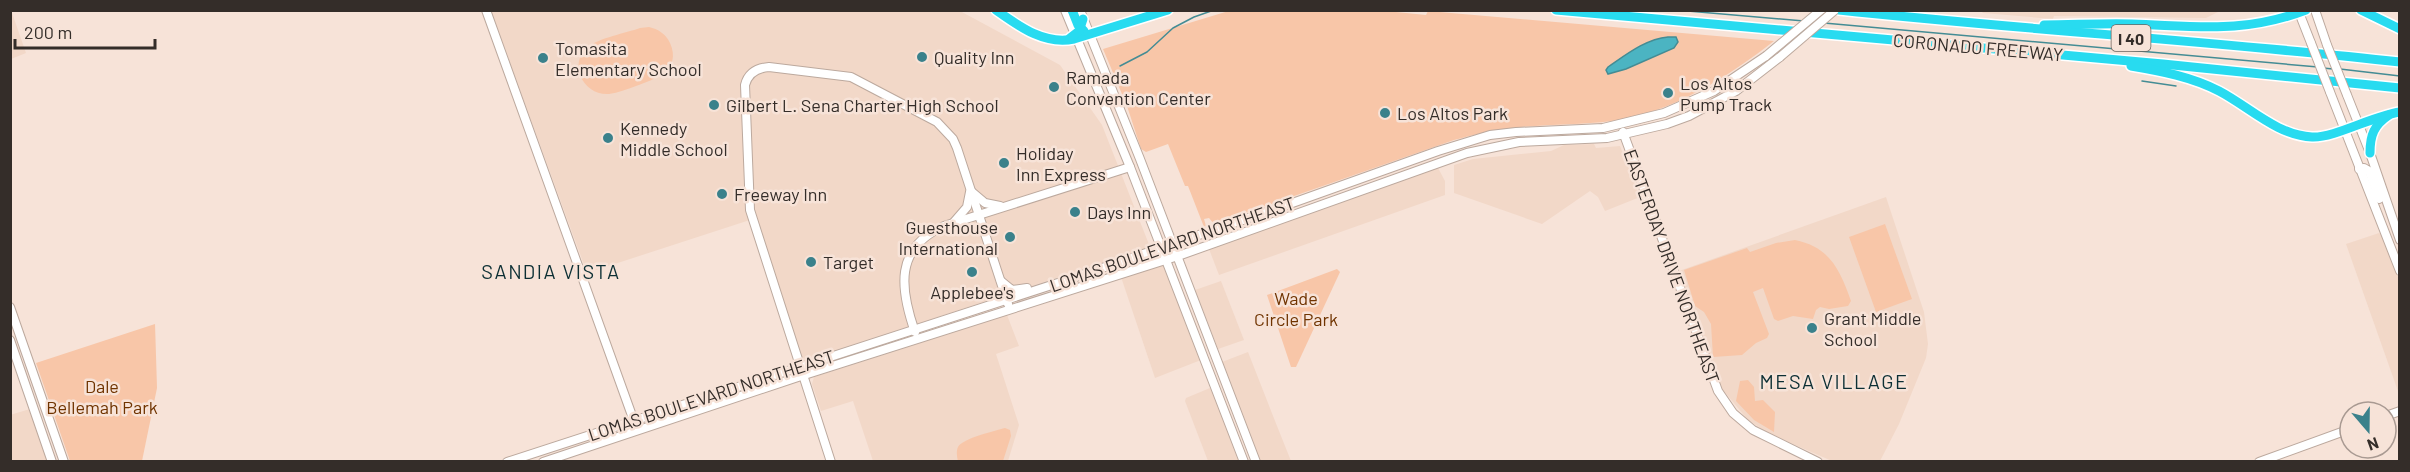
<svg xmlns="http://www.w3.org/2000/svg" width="2410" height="472" font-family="Barlow,sans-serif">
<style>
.built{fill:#f2d8c8}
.green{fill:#f8c6a8}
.water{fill:#4bb4c2;stroke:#448c94;stroke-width:1.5}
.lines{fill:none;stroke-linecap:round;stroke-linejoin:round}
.stream{stroke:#448c94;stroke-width:1.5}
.secondary-casing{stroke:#bca99e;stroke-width:10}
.highway-casing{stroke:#fff;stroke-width:12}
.secondary{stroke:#fff;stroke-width:8}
.highway{stroke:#28dbf0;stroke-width:9}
.secondary-bridge-casing{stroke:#bca99e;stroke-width:10;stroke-linecap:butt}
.secondary-bridge{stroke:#fff;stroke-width:8}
.poi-dot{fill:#3a818b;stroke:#f7e3d8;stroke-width:2}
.labels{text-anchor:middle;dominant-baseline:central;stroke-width:5;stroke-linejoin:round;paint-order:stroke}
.shield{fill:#f7e3d8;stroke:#6e645e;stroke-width:1.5}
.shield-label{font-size:16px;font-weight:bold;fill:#342d29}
.street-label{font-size:18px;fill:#342d29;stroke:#f7e3d8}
.poi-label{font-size:18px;fill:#342d29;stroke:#f7e3d8;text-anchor:start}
.park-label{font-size:18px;fill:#703400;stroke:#f7e3d8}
.neighbourhood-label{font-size:20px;letter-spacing:1.5px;fill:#0c2f34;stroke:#f7e3d8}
</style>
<rect width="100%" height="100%" fill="#f7e3d8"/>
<g class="built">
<path d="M11,10L26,53L11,59L10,11Z"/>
<path d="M491,11H960L1060,65L1102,125L1150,247L802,362L756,218L587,273Z"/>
<path d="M1981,11H2220L2206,18L2054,16L2053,19L1983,13Z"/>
<path d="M1594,144L1596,148L1620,146L1640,197L1605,211L1598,197L1590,191L1542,224L1454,193V165L1473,159L1551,151L1564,145Z"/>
<path d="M1437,166L1445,181V195L1219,275L1209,249Z"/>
<path d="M1886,197L1924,312L1928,344L1926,358L1899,424L1880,461H1832L1770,434L1748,420L1718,384L1679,271Z"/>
<path d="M2379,233L2383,235L2399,280V394L2346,244Z"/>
<path d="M1163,265L1201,360L1155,378L1121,277Z"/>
<path d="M1221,281L1244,340L1218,349L1195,290Z"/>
<path d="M1007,315L1019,346L996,354L1019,425L1008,461H873L853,401L821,411L812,384L814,377Z"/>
<path d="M1248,352L1277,426L1291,461H1260L1222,362Z"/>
<path d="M1210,388L1212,390L1240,461H1208L1185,401L1186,398Z"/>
<path d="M30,409L48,461H11L10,415Z"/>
</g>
<g class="green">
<path d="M1232,10H1376L1426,15L1428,11L1774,41C1728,77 1671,113 1612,121C1579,125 1545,124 1512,128C1492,130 1473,135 1454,140L1214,224L1209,218L1204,219L1206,226L1204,227L1188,186H1185L1168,144L1146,152L1141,149L1127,106L1103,49Z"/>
<path d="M649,27C658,29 666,34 670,43C682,70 655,79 636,86C627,89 618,93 609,94C584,96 567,64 588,47C599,38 626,33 640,28Z"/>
<path d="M1885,224L1912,299L1876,312L1849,237Z"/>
<path d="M1795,240C1830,247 1840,270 1851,301L1848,306L1829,309L1820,307L1816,310L1813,319L1793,316L1778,321L1774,319L1763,288L1753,292L1769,334L1767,338L1756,343L1742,355L1713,357L1711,324L1704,312L1695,306L1684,270L1747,248L1750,252L1776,243Z"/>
<path d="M1337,269L1340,272L1296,367H1291L1267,295Z"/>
<path d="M155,324L157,388L142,461H70L36,363Z"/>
<path d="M1748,380L1754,387L1755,401L1763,400L1775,412L1774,432L1754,420L1736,401L1740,381Z"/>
<path d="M1005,428L1010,430L1011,436L1003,461H958C957,457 956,451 958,447C963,438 995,431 1005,428Z"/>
</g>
<path class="water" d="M1668,37H1676L1678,42L1674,48L1626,69L1608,74L1606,70L1608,67C1627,54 1646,39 1668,37Z"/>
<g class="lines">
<g class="stream">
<path d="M1676,10L1804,21"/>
<path d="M1824,23L2318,67"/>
<path d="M1120,66L1147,52L1173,28L1194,17L1214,10"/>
<path d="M2323,68L2333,69"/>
<path d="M2340,69L2400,76"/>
<path d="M2142,81L2176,86"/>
</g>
<defs>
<g id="secondary">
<path d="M486,10L635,424"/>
<path d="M1065,10L1130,167L1244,462"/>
<path d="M1080,10L1140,159L1256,462"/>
<path d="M2298,10L2311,43"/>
<path d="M2315,10L2327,45"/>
<path d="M2330,92L2400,271"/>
<path d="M2347,95L2370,153L2400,240"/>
<path d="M1623,132L1718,391L1733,413L1753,430L1818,462"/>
<path d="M2359,169L2364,168L2369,171L2379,199"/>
<path d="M972,192L985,203L1000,206"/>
<path d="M954,222L967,207L970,192"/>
<path d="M1001,281L1012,290L1027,288"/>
<path d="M10,307L64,462"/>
<path d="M915,332C900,289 894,248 944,226L1130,167"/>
<path d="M10,340L52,462"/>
<path d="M2386,416L2400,411"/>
<path d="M507,462L1061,282L1284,206L1438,151L1490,135L1516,132L1603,128L1664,113L1714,91L1766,56"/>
<path d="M543,462L798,377L1178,256L1467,153L1519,142L1607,138L1667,124L1689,116L1736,91L1780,57"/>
<path d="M831,462L750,210L745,85C748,73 757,68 769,67L851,77L937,122L953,139L957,148L1008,304"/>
<path d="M2259,462L2350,429"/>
</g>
<g id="highway">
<path d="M996,10C1020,27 1044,45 1074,39L1168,10"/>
<path d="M1072,10L1078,25L1084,31"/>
<path d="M1556,10L2163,64L2400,88"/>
<path d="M1839,10C2026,30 2213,41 2400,62"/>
<path d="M2361,10L2400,29"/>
<path d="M2044,25C2073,25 2103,23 2132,24C2197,26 2243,34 2306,10"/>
<path d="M1070,38L1079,31L1083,19"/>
<path d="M2131,66C2161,71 2192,77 2219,91C2248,106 2278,136 2312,137C2335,138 2372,116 2400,112"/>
<path d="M2370,153C2370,135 2374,125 2389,115"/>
</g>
</defs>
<use href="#secondary" class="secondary-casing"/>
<use href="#highway" class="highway-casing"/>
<use href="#secondary" class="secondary"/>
<use href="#highway" class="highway"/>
<defs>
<g id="secondary-bridge">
<path d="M2311,43L2330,92"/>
<path d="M2327,45L2347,95"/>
<path d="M1766,56L1821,10"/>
<path d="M1780,57L1835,10"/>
</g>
</defs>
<use href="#secondary-bridge" class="secondary-bridge-casing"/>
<use href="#secondary-bridge" class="secondary-bridge"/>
</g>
<g class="poi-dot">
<circle cx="922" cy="57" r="6"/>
<circle cx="543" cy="58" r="6"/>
<circle cx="1054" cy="87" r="6"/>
<circle cx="1668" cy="93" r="6"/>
<circle cx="714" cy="105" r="6"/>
<circle cx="1385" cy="113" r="6"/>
<circle cx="608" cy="138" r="6"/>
<circle cx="1004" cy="163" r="6"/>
<circle cx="722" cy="194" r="6"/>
<circle cx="1075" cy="212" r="6"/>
<circle cx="1010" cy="237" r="6"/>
<circle cx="811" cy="262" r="6"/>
<circle cx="972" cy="272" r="6"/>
<circle cx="1812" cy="328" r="6"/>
</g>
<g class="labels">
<rect class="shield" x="2111.5" y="25" width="39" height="26" rx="4.5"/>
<g class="shield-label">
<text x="2131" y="38">I 40</text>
</g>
<g class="street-label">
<text transform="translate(1978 47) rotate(5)">CORONADO FREEWAY</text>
<text transform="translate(1172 244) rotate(-19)">LOMAS BOULEVARD NORTHEAST</text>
<text transform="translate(1672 266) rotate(70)">EASTERDAY DRIVE NORTHEAST</text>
<text transform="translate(711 395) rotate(-18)">LOMAS BOULEVARD NORTHEAST</text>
</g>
<g class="poi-label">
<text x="555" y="48">Tomasita<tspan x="555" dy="21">Elementary School</tspan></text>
<text x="934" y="57">Quality Inn</text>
<text x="1066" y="77">Ramada<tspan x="1066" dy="21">Convention Center</tspan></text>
<text x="1680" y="83">Los Altos<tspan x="1680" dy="21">Pump Track</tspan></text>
<text x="726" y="105">Gilbert L. Sena Charter High School</text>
<text x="1397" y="113">Los Altos Park</text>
<text x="620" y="128">Kennedy<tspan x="620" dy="21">Middle School</tspan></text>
<text x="1016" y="153">Holiday<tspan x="1016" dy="21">Inn Express</tspan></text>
<text x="734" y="194">Freeway Inn</text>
<text x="1087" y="212">Days Inn</text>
<text x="998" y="227" text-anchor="end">Guesthouse<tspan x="998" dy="21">International</tspan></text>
<text x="823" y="262">Target</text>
<text x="972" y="292" text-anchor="middle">Applebee's</text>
<text x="1824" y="318">Grant Middle<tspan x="1824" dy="21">School</tspan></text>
</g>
<g class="park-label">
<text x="1296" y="298">Wade<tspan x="1296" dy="21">Circle Park</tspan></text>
<text x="102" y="386">Dale<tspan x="102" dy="21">Bellemah Park</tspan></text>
</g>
<g class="neighbourhood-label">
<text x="551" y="271">SANDIA VISTA</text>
<text x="1834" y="381">MESA VILLAGE</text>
</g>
</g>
<rect width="2410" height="472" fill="none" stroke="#342d29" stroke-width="24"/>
<g transform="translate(2368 430) rotate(160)"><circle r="28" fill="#f7e3d8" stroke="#a99a92" stroke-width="1.5"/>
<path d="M0-4.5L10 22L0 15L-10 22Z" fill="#3a818b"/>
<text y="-9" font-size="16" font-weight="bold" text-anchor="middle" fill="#342d29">N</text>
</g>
<path d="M15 39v9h140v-9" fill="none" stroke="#342d29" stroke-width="3"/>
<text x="24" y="39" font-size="18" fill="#342d29" stroke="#f7e3d8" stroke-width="4.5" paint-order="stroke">200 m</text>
</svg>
